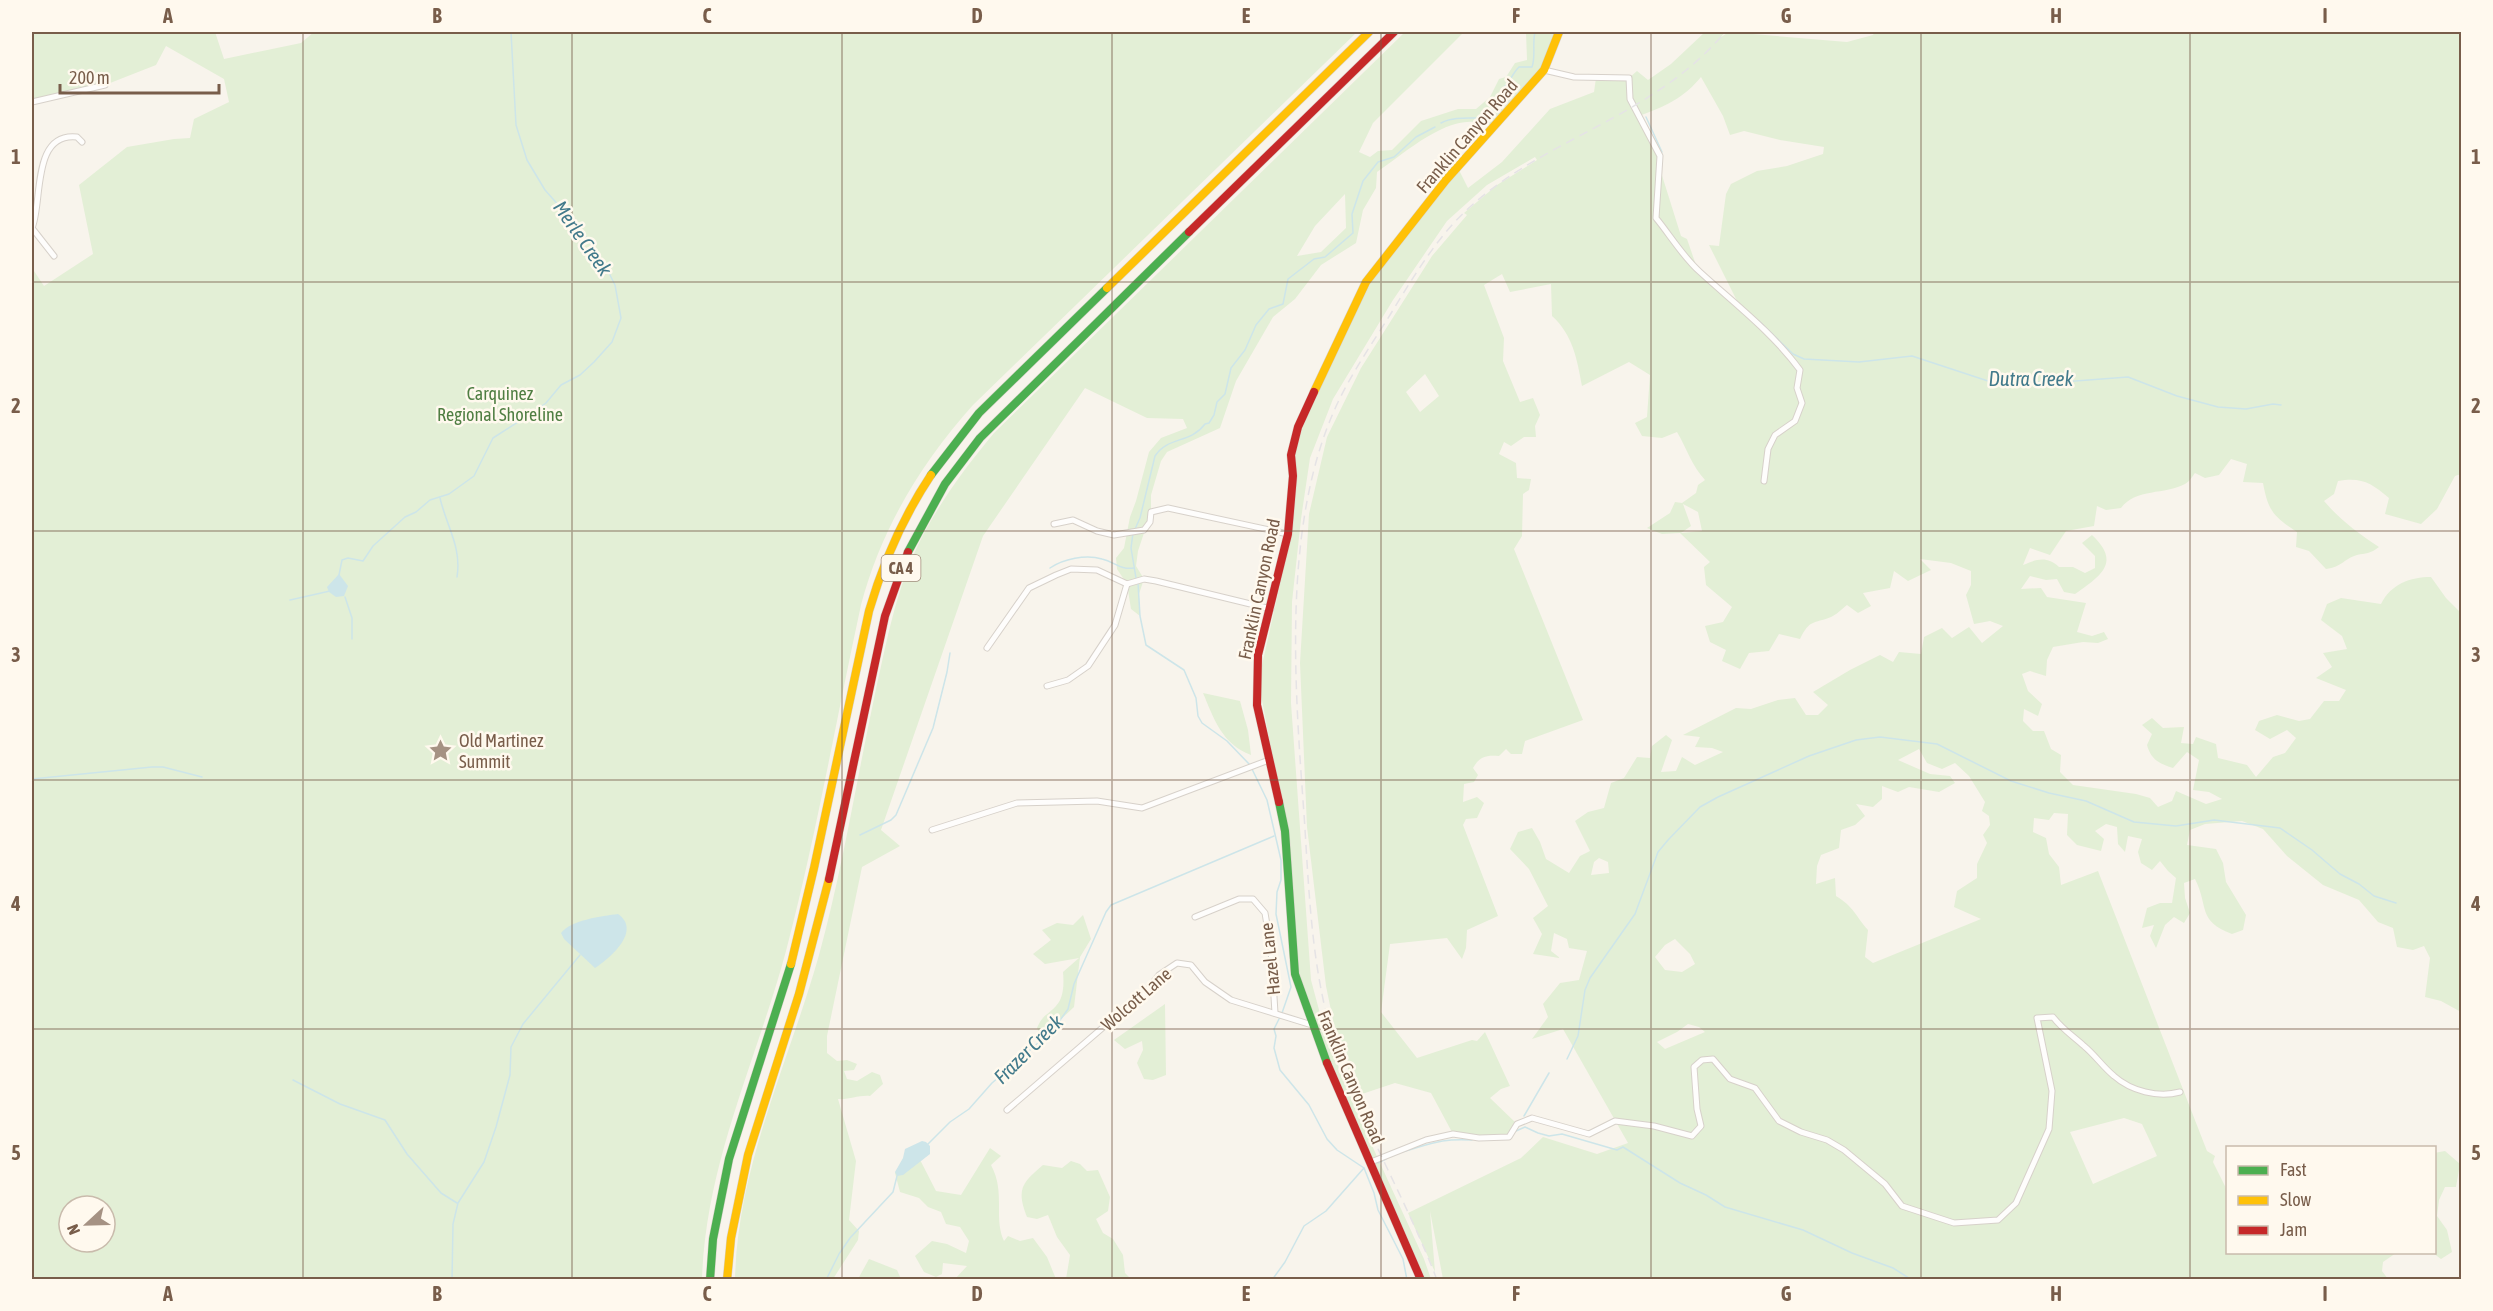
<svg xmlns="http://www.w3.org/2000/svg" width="2493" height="1311" font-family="'Asap Condensed',sans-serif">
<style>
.green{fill:#e3efd6;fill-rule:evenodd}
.water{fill:#cde5e9}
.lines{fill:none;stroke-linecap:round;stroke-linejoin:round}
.stream{stroke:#cde5e9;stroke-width:1.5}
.street-casing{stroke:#d7d1ca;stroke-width:7}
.fast-casing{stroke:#d8d1c9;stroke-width:9}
.slow-casing{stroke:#d8d1c9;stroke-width:9}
.jam-casing{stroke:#d8d1c9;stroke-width:9}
.street{stroke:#fefdfc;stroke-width:5}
.fast{stroke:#4caf50;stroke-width:8}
.slow{stroke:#ffc107;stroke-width:8}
.jam{stroke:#c62828;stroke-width:8}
.rail{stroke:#e5e3e5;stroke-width:1.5;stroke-dasharray:9 6;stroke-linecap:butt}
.grid{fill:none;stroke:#785d4a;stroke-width:1.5;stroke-opacity:0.55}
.labels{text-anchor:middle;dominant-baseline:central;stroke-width:5;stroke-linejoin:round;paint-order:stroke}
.shield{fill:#fff9ee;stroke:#a08c7b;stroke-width:1.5}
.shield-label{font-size:16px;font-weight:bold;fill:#785d4a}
.street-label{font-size:18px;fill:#785d4a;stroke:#fff9ee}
.park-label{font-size:18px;fill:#4f7e42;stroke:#fff9ee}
.poi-label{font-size:18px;fill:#785d4a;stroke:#fff9ee;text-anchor:start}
.water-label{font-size:20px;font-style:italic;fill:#427a8b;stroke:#fff9ee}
.neatline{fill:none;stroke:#785d4a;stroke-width:2}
.grid-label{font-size:20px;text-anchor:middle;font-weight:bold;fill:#785d4a}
</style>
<rect width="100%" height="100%" fill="#f8f4ec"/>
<g class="green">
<path d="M32,32H215L224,59L301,43L314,32H1357L973,405C921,463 881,529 861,605C836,720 816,837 786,951C756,1062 706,1162 702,1279H32V268L44,286L93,254L79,185L127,147L174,139L190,138L194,119L229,102L224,79L166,46L156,65L105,85L32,102ZM69,1206H105V1242H69Z"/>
<path d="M1405,32H1464L1373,123L1359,152L1370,157L1378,151L1392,150L1421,121L1458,109H1476L1490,97L1499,79L1506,77L1515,63L1527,60L1526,32H1559L1544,70L1492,129C1487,127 1480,122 1475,122C1443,118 1402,155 1377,172L1376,188L1363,210L1356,243L1321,265L1295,299L1273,317L1236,381L1220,428L1167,452L1161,461L1151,495V512L1138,551L1136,566L1144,579L1139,594L1140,616L1131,609L1127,584L1117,569L1116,558L1124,548L1130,517L1136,501L1149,452L1161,438L1187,428L1183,419L1147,418L1085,388L983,536L881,830L900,846L862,867L827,1036V1053L837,1061L847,1060L857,1064L854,1070L844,1071L847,1079L857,1081L872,1072L880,1075L883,1084L870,1096C858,1095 849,1100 838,1099L856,1161L849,1220L859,1231L858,1240L833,1279L735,1280C737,1167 789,1062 819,955C843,868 857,777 876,689C887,641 896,590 918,545C938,504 965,468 994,433ZM1345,194L1346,228L1321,252L1297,256L1315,226Z"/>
<path d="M1705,32H1725L1721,37L1729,32L1847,42L1873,35L1875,32H2461V474L2455,476L2437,509L2421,524L2385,514L2389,498C2371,483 2362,477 2338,481L2334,494L2324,501C2340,520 2358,533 2379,547C2370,554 2366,553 2357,555C2345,558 2342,567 2326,569L2309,551L2296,547L2297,532C2274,517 2268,511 2263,483L2243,482L2247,464L2231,459L2219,475L2205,478L2195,473C2192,477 2189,482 2185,484C2165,495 2136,488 2121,508L2106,510L2097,506L2094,526L2066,531L2050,555L2030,548L2023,565C2037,559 2047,556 2059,567H2073L2085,573L2095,568V556L2082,543L2092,535C2122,563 2100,576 2075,594L2064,592L2057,579L2046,580L2030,576L2021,589L2041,588L2047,597L2086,603L2077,632L2092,636L2104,632L2108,639L2098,643L2083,642L2053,647L2047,660L2046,676L2030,671L2022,674L2028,691L2042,704L2038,716L2024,709L2023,721L2033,731H2044L2051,749L2061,755L2060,772L2073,785L2136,794L2150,798L2158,807L2172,801L2176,791L2206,804L2222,799L2209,792L2193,790L2199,760L2187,752L2173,768C2160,764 2151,760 2147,745L2152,734L2142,725L2152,718L2163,728L2184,727L2181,743L2193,744L2196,737L2216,744L2218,758L2247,765L2256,777L2273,757L2285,753L2296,738L2287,730L2270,739L2255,730L2259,721L2277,715L2299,721L2310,719L2324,701H2339L2346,690L2316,678L2332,667L2323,653L2347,649L2342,636L2321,620L2327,604L2341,598L2381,604C2391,584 2410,577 2431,577L2446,598L2461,613V1012L2441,1001L2425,997L2430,958L2424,946L2413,950L2397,947L2393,928L2378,922L2359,900L2323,885L2287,856L2263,829L2242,821L2205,824L2190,830L2187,845L2216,849L2223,863L2226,882L2246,915L2243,930L2232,934C2197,921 2209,907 2195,879L2184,883L2185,898L2190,913L2184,923L2174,917L2165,925L2156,948L2150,936L2154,925L2142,928L2147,908L2160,903H2172L2176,878L2168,871L2160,861L2152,870L2141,863L2138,852L2142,839L2128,836L2125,852L2118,844L2117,827L2106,824L2095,831L2104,839L2101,851L2077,845L2067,835L2068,814L2054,813L2049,820L2034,818L2033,832L2046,838L2049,854L2059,867L2061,885L2098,871L2207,1151L2215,1156L2213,1162L2227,1190L2228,1252L2396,1253L2383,1262L2382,1271L2388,1279H1443L1430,1211L1435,1272L1408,1213L1521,1158L1543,1137L1597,1154L1628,1143L1563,1029L1532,1039L1548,1017L1543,1004L1560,983L1579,980L1587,951L1569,948L1567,939L1554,933L1551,951L1560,958L1533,954L1542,934L1533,918L1548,906L1529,869L1510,849L1518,832L1532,828L1540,842L1546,859L1569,873L1580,856L1590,851L1575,821L1588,812L1604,808L1611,783L1624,778L1637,757L1650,758L1652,746L1666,735L1672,740L1661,772L1676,771L1682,757L1695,765L1723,752L1712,748L1695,747L1700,737L1683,735L1736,708L1751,709L1778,700L1795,698L1806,715H1818L1828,705L1813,692L1850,670L1880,655L1893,662L1899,652L1921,654L1924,637L1942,628L1952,638L1969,627L1982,643L2003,626L1990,621L1974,624L1966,595L1971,585V571L1951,563L1920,559L1931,570L1908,581L1894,571L1890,588L1863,593L1871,606L1858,613L1847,605C1842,609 1836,615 1831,617C1813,624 1810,619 1800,639L1779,634L1769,651L1749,653L1740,669L1722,661L1726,650L1710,642L1705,626L1723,622L1732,607L1706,585L1704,567L1710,562L1680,533L1662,534L1647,528L1670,513L1675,502L1682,503L1696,493L1698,485L1705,480C1692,466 1687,449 1677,432L1662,438L1642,436L1635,423L1647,417L1650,375L1629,362L1582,386C1577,359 1573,335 1552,316L1551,284L1510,292L1502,274L1484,285L1504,338L1503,361L1520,402L1533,398L1540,415L1535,426L1536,437H1524L1511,446L1504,442L1499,454L1516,463L1517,478L1531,479L1529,490L1523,494L1522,536L1514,549L1583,720L1525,741L1522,754H1511L1506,749L1499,756C1486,755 1480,756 1473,768L1478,775L1474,782L1464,784L1463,802L1477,797L1484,803L1477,818L1466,819L1463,825L1498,916L1467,930L1466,948L1462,959L1447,938L1390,944L1381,1012L1417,1058L1472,1040L1477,1041L1485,1032L1510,1086L1501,1089L1490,1098L1517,1124L1509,1137L1453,1134L1431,1093L1395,1083L1359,1095L1338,1044L1326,986L1307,827L1300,663L1309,514L1327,437L1361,368L1432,256L1467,215L1464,213L1497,185L1537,160L1535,157L1487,185L1447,221L1393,300L1333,399L1310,458L1301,519L1292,602L1291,703L1311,980L1326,1036L1358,1115L1424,1259L1431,1279H1423L1324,1056L1297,969L1289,843L1261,695L1262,665L1292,531L1295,449L1313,399L1373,278L1459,170L1468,188L1502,162L1550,109L1594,92L1596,78H1629L1637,71L1648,80L1671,64ZM1701,77L1723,116L1730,135L1744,131L1780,140L1824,147L1823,154L1787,166L1757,171L1731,184L1726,194L1719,246L1709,245L1738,303L1698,271L1687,239L1681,236L1660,169V156L1639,116C1664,107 1684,98 1701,77ZM1425,374L1439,396L1420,412L1406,392ZM1683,504L1698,512L1702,531L1681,533L1691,526ZM1919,749L1927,763L1942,769L1955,763L1969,776L1985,802L1982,811L1989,816L1990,825L1983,835L1987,843L1977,864V878L1957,891L1954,907L1981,919L1873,963L1865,957L1868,930C1855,915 1854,907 1836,896L1835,878L1816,884L1817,866L1821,855L1839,848L1841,830L1855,825L1865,816L1856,804L1873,807L1882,799V786L1898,792L1909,787L1939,792L1955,783L1950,776L1930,774L1898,760ZM1599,858L1608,862L1609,873L1591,875L1594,862ZM1675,939L1690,954L1695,964L1682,972L1665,970L1655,957L1665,945ZM1688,1024L1699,1027L1705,1032L1665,1049L1657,1042L1677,1032ZM2124,1118L2142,1124L2157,1156L2093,1184L2070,1132Z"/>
<path d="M1203,693L1240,701L1248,730L1251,755C1222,744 1214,719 1203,693Z"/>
<path d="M1083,915L1091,939L1080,957L1074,1007L1042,1037L1037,1028C1043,1014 1047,1016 1056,1006C1064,998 1064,983 1063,972L1079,958L1045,964L1033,954L1051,940L1042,930L1057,923L1073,925Z"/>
<path d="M1165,1004L1166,1075L1153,1080L1144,1079L1137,1063L1143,1050L1142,1041L1125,1049L1114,1040Z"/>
<path d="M914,1148L936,1191L961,1195L990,1148L1001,1156L991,1165C1006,1193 993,1217 1004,1241L1008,1236L1020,1241L1033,1238L1047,1257L1056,1279H955L967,1266L943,1263L942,1274L936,1277L924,1272L915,1256L932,1241L947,1244L966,1253L969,1241L960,1227L946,1224L941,1212L928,1207L919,1198L900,1192L895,1173Z"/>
<path d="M2445,1151L2460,1164L2456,1187H2445L2439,1200L2437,1216L2447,1230L2452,1252L2441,1259L2433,1253L2434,1153Z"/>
<path d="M1071,1161L1080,1164L1087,1171L1098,1170L1110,1197L1108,1211L1096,1219L1103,1233L1113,1239L1123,1255L1125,1273L1131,1279H1066L1070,1255L1057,1237L1048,1215L1037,1219L1027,1217C1016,1189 1022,1183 1043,1165L1062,1168Z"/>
<path d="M869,1259L897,1270L901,1279H858Z"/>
</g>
<g class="water">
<path d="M339,574L348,586L344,596L336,597L329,592L327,587Z"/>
<path d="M618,914C642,931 610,958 595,968L564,939L561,933C571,920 602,916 618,914Z"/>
<path d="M922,1141L926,1142L930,1146V1154L903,1175L897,1176L895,1172L903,1158L905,1149Z"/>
</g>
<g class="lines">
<g class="stream">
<path d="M1646,117L1662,152"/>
<path d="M1441,123C1458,114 1482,121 1487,116C1491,113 1493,108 1495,104C1500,98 1503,96 1503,88C1510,82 1512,74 1519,67H1532C1536,56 1532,44 1535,32"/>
<path d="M1759,321L1793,354L1804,359L1859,362L1912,356L1991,382H2062L2128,377L2177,396L2218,407L2246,409L2273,404L2281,405"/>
<path d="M440,498C446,525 462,547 457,577"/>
<path d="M1135,529L1140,518L1155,456C1168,436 1190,444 1205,424L1209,423L1214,415L1217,402L1225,394L1231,368L1245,350L1256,325L1269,309L1283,304L1288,279L1314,259L1325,257L1353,233L1352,214L1363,181L1378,162L1394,157L1416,137L1435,127"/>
<path d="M1133,533L1131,548L1136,578"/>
<path d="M1050,568C1063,559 1086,554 1102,559C1115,562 1120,570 1134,568"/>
<path d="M339,575L342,560L348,558L363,561L373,546L405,517L416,512L430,500L449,494L474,476L493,438L532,413L546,403L561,385L580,375L594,362L612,342L621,318L615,285L605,265L584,234L545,190L527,160L516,125L511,32"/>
<path d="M1138,583L1140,616L1146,645L1184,670L1196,698L1198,716L1202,723L1227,741L1250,765"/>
<path d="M345,597L352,618V639"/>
<path d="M290,600L330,591"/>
<path d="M1252,769L1267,800L1281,860V880L1277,892L1276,914L1291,987L1282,1013"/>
<path d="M32,779L152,767H163L202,777"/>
<path d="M860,835L891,820L896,815L933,728L947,672L950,653"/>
<path d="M1280,1017L1274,1029L1276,1036L1274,1048L1280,1070L1309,1105L1327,1139L1337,1150L1364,1168L1374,1193L1378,1210L1403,1259L1407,1280"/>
<path d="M1567,1059L1578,1036L1585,990L1590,978L1635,914L1658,852L1668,840L1700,807L1718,797L1809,756L1856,740L1880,737L1937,744L2011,781L2049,793L2086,801L2134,822L2176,826L2214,820L2280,828L2312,850L2340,874L2359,884L2374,896L2396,903"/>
<path d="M293,1080L340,1104L385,1120L407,1154L441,1193L457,1203"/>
<path d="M1524,1116L1549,1073"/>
<path d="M1516,1131L1525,1127L1538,1133L1549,1136L1562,1134L1617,1150L1623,1147L1680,1183L1706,1195L1725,1207L1803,1230L1852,1253L1893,1268L1912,1280"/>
<path d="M927,1145L950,1122L969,1109L992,1083L1053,1030L1068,1009L1074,984L1106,912L1111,905L1274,836"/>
<path d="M1402,1152C1431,1144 1441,1138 1472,1140"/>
<path d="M1378,1163L1386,1159"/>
<path d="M452,1280L453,1224L458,1203L484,1162L496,1127L510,1075L511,1047L523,1024L580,955"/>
<path d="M826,1280L839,1254L850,1238L893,1192L897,1176"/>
<path d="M1272,1280L1285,1262L1304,1226L1326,1211L1364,1168"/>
</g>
<defs>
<g id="street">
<path d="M1544,70L1574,77L1629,78L1630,99L1660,156L1656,218C1670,235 1683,257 1700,272C1735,304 1772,332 1800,370L1797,388L1802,403L1795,421L1775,435L1768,449L1764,481"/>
<path d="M32,102L105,85"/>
<path d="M32,228C43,202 31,132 77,137L82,142"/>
<path d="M32,228L54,256"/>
<path d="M1054,524L1073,520L1097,531L1114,535L1144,530L1150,522L1151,512L1168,508L1288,534"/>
<path d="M1127,584L1144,579L1156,581L1271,609"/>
<path d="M987,648L1029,588L1056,575L1071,569L1097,570L1127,584"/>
<path d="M1047,686L1068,680L1088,666L1115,625L1127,584"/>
<path d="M932,830L1017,803L1097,801L1142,808L1269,760"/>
<path d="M1195,917L1239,899H1253L1265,913L1271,949L1275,1013"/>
<path d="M1007,1110L1115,1017L1138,1002L1159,975L1177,963L1191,965L1205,982L1231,1000L1312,1025"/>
<path d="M1371,1162L1426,1140L1453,1134L1479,1138L1509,1137L1517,1124L1532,1118L1589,1134L1615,1121L1654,1126L1692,1136L1701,1126L1697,1109L1694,1067L1702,1060L1713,1059L1730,1079L1755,1088L1779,1121L1801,1132L1827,1140L1844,1150L1885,1184L1902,1206L1954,1223L1998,1220L2016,1203L2049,1129L2052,1091L2037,1018L2053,1017C2062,1029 2073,1036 2084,1046C2095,1055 2103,1067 2114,1076C2131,1091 2158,1098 2180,1092"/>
</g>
<g id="fast">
<path d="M931,475L979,413L1107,288"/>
<path d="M908,552L945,484L980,438L1189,232"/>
<path d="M1279,802L1285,831L1295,974L1327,1063"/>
<path d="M710,1280L713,1239L729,1159L791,964"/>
</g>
<g id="slow">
<path d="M1107,288L1369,32"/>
<path d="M1314,392L1366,282L1446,180L1544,70L1559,32"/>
<path d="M791,964L814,868L869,611C883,563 903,517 931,475"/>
<path d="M727,1280L731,1238L748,1155L799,994L829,879"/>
</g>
<g id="jam">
<path d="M1189,232L1394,32"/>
<path d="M1279,802L1257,705L1258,655L1288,534L1293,476L1291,455L1298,427L1314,392"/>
<path d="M829,879L885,616L908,552"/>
<path d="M1327,1063L1421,1280"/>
</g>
</defs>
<use href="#street" class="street-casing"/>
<use href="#fast" class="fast-casing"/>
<use href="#slow" class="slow-casing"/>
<use href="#jam" class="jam-casing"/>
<use href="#street" class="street"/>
<use href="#fast" class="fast"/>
<use href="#slow" class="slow"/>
<use href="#jam" class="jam"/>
<path class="rail" d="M1437,1280C1406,1198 1359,1122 1333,1038C1311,966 1309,889 1304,814C1295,691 1283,540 1329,423C1344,384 1368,350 1390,315C1409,284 1428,252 1452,225C1529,140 1648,124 1725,32"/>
</g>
<path class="grid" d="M303,32V1280M572,32V1280M842,32V1280M1112,32V1280M1381,32V1280M1651,32V1280M1921,32V1280M2190,32V1280M32,282H2462M32,531H2462M32,780H2462M32,1029H2462"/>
<defs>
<symbol id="sight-bare" viewBox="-9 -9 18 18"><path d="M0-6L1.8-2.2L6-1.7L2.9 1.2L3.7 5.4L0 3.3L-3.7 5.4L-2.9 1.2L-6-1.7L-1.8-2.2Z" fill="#a59283" stroke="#fff9ee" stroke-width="2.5" paint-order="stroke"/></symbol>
</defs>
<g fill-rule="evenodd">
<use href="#sight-bare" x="424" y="734" width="33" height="33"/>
</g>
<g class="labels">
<rect class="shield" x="881.5" y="555" width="39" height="26" rx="4.5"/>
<g class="shield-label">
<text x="901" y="568">CA 4</text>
</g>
<g class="street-label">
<text transform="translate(1467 136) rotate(-49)">Franklin Canyon Road</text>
<text transform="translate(1259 589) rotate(-78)">Franklin Canyon Road</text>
<text transform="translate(1270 959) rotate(-96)">Hazel Lane</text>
<text transform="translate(1136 999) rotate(-41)">Wolcott Lane</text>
<text transform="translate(1351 1077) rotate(67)">Franklin Canyon Road</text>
</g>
<g class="park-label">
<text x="500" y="393">Carquinez<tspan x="500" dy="21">Regional Shoreline</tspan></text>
</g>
<g class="poi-label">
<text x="459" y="740">Old Martinez<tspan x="459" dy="21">Summit</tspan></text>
</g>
<g class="water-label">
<text transform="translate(583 238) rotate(55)">Merle Creek</text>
<text x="2031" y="378">Dutra Creek</text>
<text transform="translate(1028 1049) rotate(-45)">Frazer Creek</text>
</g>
</g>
<rect width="2493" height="1311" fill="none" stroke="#fff9ee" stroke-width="66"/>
<rect x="2226" y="1146" width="210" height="108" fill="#fff9ee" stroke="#c9bbac" stroke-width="1.5"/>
<rect x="2238" y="1166" width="30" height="9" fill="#4caf50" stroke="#c9bbac" stroke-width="1.5"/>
<text x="2280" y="1176" font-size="18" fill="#785d4a">Fast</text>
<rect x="2238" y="1196" width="30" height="9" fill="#ffc107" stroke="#c9bbac" stroke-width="1.5"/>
<text x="2280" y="1206" font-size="18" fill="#785d4a">Slow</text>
<rect x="2238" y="1226" width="30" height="9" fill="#c62828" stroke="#c9bbac" stroke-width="1.5"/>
<text x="2280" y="1236" font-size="18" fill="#785d4a">Jam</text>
<g transform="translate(87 1224) rotate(248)"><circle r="28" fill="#fff9ee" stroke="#c9bbac" stroke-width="1.5"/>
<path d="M0-4.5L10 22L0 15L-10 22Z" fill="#a59283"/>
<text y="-9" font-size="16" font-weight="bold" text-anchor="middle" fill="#785d4a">N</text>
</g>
<path d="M60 84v9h159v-9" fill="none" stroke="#785d4a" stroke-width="3"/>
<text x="69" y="84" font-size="18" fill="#785d4a" stroke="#fff9ee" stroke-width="4.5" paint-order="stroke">200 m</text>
<rect x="33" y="33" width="2427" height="1245" class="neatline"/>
<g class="grid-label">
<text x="168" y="23">A</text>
<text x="437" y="23">B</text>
<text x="707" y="23">C</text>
<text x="977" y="23">D</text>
<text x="1246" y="23">E</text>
<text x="1516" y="23">F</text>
<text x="1786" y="23">G</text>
<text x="2056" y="23">H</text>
<text x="2325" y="23">I</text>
<text x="16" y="164">1</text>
<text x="2476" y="164">1</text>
<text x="16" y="413">2</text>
<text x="2476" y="413">2</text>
<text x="16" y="662">3</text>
<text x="2476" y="662">3</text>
<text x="16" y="911">4</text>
<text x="2476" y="911">4</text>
<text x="16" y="1160">5</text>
<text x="2476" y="1160">5</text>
<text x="168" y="1301">A</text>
<text x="437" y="1301">B</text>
<text x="707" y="1301">C</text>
<text x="977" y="1301">D</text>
<text x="1246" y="1301">E</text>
<text x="1516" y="1301">F</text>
<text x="1786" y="1301">G</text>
<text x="2056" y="1301">H</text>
<text x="2325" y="1301">I</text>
</g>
</svg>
